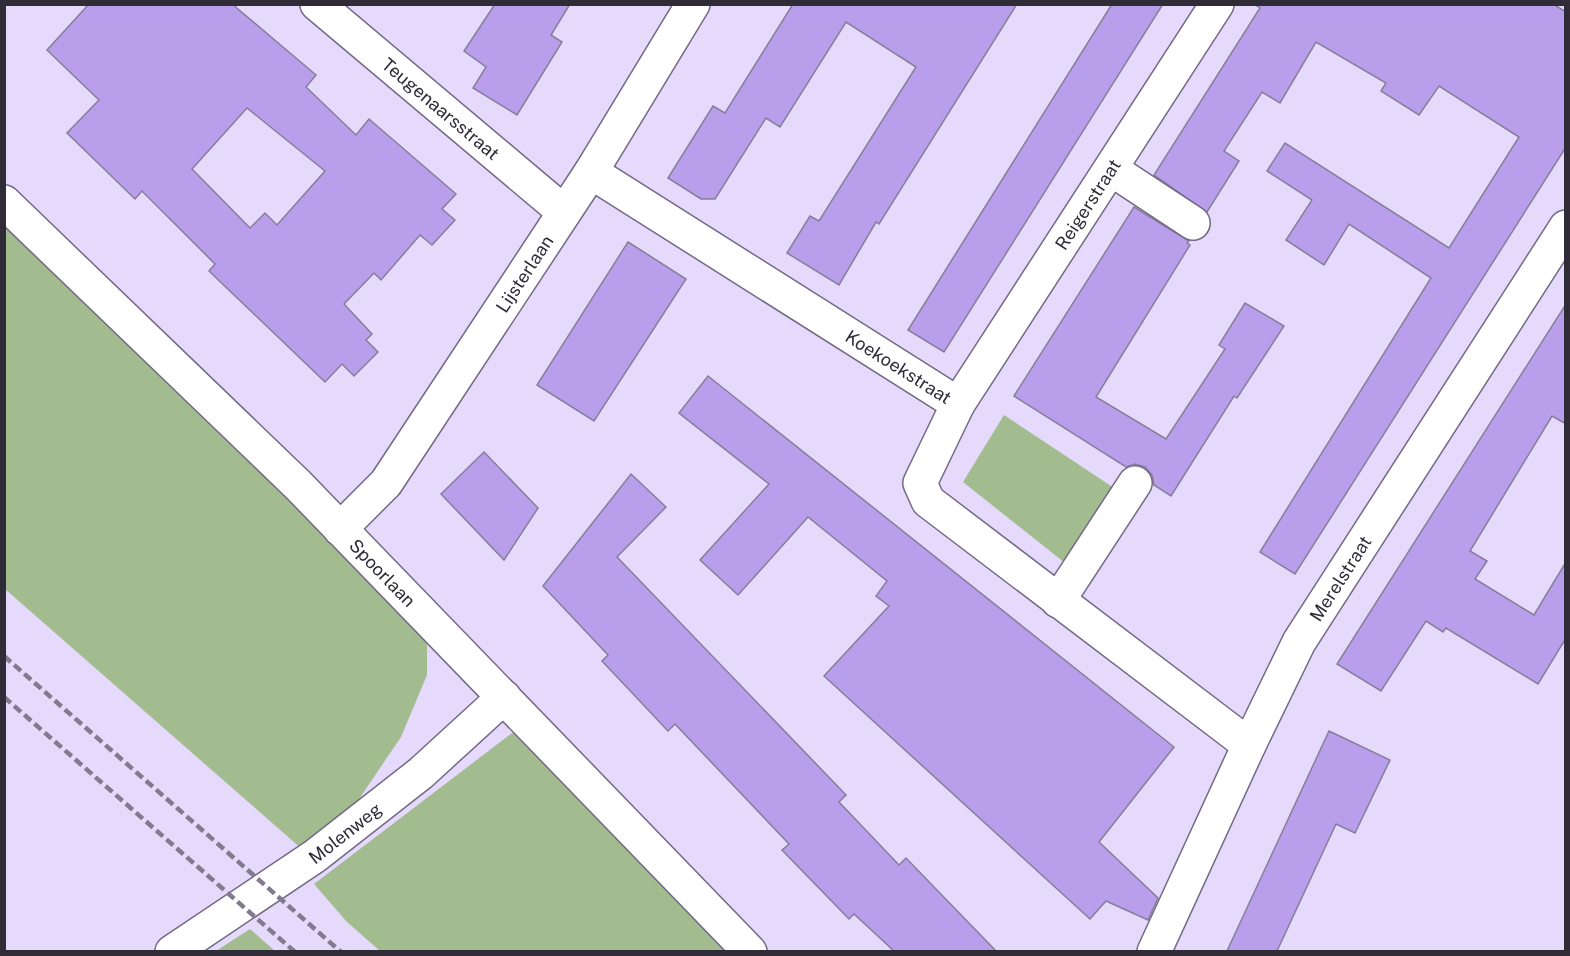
<svg xmlns="http://www.w3.org/2000/svg" width="1570" height="956" font-family="'Public Sans',sans-serif">
<style>
.green{fill:#a2bc8f}
.building{fill:#b99feb;stroke:#867d9a;stroke-width:1.5;fill-rule:evenodd}
.lines{fill:none;stroke-linecap:round;stroke-linejoin:round}
.minor-casing{stroke:#726985;stroke-width:36}
.minor{stroke:#fff;stroke-width:33}
.rail{stroke:#827b90;stroke-width:4.5;stroke-dasharray:9 4.5;stroke-linecap:butt}
.labels{text-anchor:middle;dominant-baseline:central;stroke-width:4.5;stroke-linejoin:round;paint-order:stroke}
.street-label{font-size:18px;fill:#2f2b37;stroke:#fff}
</style>
<rect width="100%" height="100%" fill="#e5dafb"/>
<g class="green">
<path d="M4,206L404,608L427,644V675L401,737L359,799L303,850L5,589Z"/>
<path d="M1004,415L1117,490L1070,567L963,482Z"/>
<path d="M520,727L735,951H380L347,922L314,884Z"/>
<path d="M250,929L275,951H216Z"/>
</g>
<g class="building">
<path d="M89,4H232L316,75L306,87L356,135L369,119L456,194L442,209L455,220L432,245L420,235L381,280L374,273L344,304L372,334L366,340L378,352L354,376L342,364L325,382L209,271L215,264L142,191L135,199L67,133L99,100L47,50ZM247,108L325,171L277,225L265,213L250,228L192,169Z"/>
<path d="M495,4H570L551,35L562,42L517,115L473,88L486,67L464,51Z"/>
<path d="M793,4H1017L879,224L876,222L839,285L787,253L810,216L819,221L916,67L846,22L780,127L766,118L715,199H701L668,178L713,106L725,113Z"/>
<path d="M1112,4H1163L944,352L908,330Z"/>
<path d="M1254,4H1553L1566,12V147L1295,574L1260,552L1431,278L1349,224L1324,265L1286,240L1312,200L1267,171L1285,143L1449,248L1519,137L1439,86L1419,115L1381,91L1386,83L1316,42L1280,103L1262,92L1224,151L1239,161L1207,212L1154,175L1260,8Z"/>
<path d="M1134,207L1189,241L1187,243L1190,245L1096,397L1166,439L1225,349L1219,345L1245,303L1284,326L1237,398L1234,396L1171,496L1154,485L1152,475L1145,467L1135,464L1126,467L1014,396Z"/>
<path d="M628,242L686,279L594,421L537,385Z"/>
<path d="M1566,304V424L1552,416L1470,551L1487,561L1475,579L1534,615L1566,562V638L1538,684L1446,628L1443,632L1426,621L1381,691L1337,664Z"/>
<path d="M708,376L1174,747L1099,842L1158,898L1148,920L1106,901L1090,919L824,676L889,606L876,596L887,581L808,517L738,595L700,560L769,484L679,413Z"/>
<path d="M484,452L538,508L504,560L441,494Z"/>
<path d="M631,474L666,507L617,557L846,795L839,802L899,865L906,858L996,951H894L854,914L849,919L782,850L789,844L675,724L668,731L602,661L608,655L543,586Z"/>
<path d="M1329,731L1390,760L1355,833L1336,824L1277,951H1227Z"/>
</g>
<g class="lines">
<defs>
<g id="minor">
<path id="s1" d="M317,4L564,212"/>
<path d="M1111,169L1193,223"/>
<path id="s2" d="M591,172L958,404L920,483L928,501L1249,745"/>
<path id="s3" d="M4,202L299,486L750,952"/>
<path id="s4" d="M958,404L1217,4"/>
<path id="s5" d="M340,529L386,483L591,172L693,4"/>
<path d="M1058,601L1135,483"/>
<path id="s6" d="M172,952L315,856L421,773L504,697"/>
<path id="s7" d="M1154,952L1249,745L1299,642L1566,227"/>
</g>
</defs>
<use href="#minor" class="minor-casing"/>
<use href="#minor" class="minor"/>
<g class="rail">
<path d="M4,656L341,952"/>
<path d="M4,697L295,952"/>
</g>
</g>
<g class="labels">
<g class="street-label">
<text stroke="none"><textPath href="#s1" startOffset="162">Teugenaarsstraat</textPath></text>
<text stroke="none"><textPath href="#s4" startOffset="238">Reigerstraat</textPath></text>
<text stroke="none"><textPath href="#s5" startOffset="316">Lijsterlaan</textPath></text>
<text stroke="none"><textPath href="#s2" startOffset="364">Koekoekstraat</textPath></text>
<text stroke="none"><textPath href="#s3" startOffset="530">Spoorlaan</textPath></text>
<text stroke="none"><textPath href="#s7" startOffset="418">Merelstraat</textPath></text>
<text stroke="none"><textPath href="#s6" startOffset="210">Molenweg</textPath></text>
</g>
</g>
<rect width="1570" height="956" fill="none" stroke="#2f2b37" stroke-width="12"/>
</svg>
